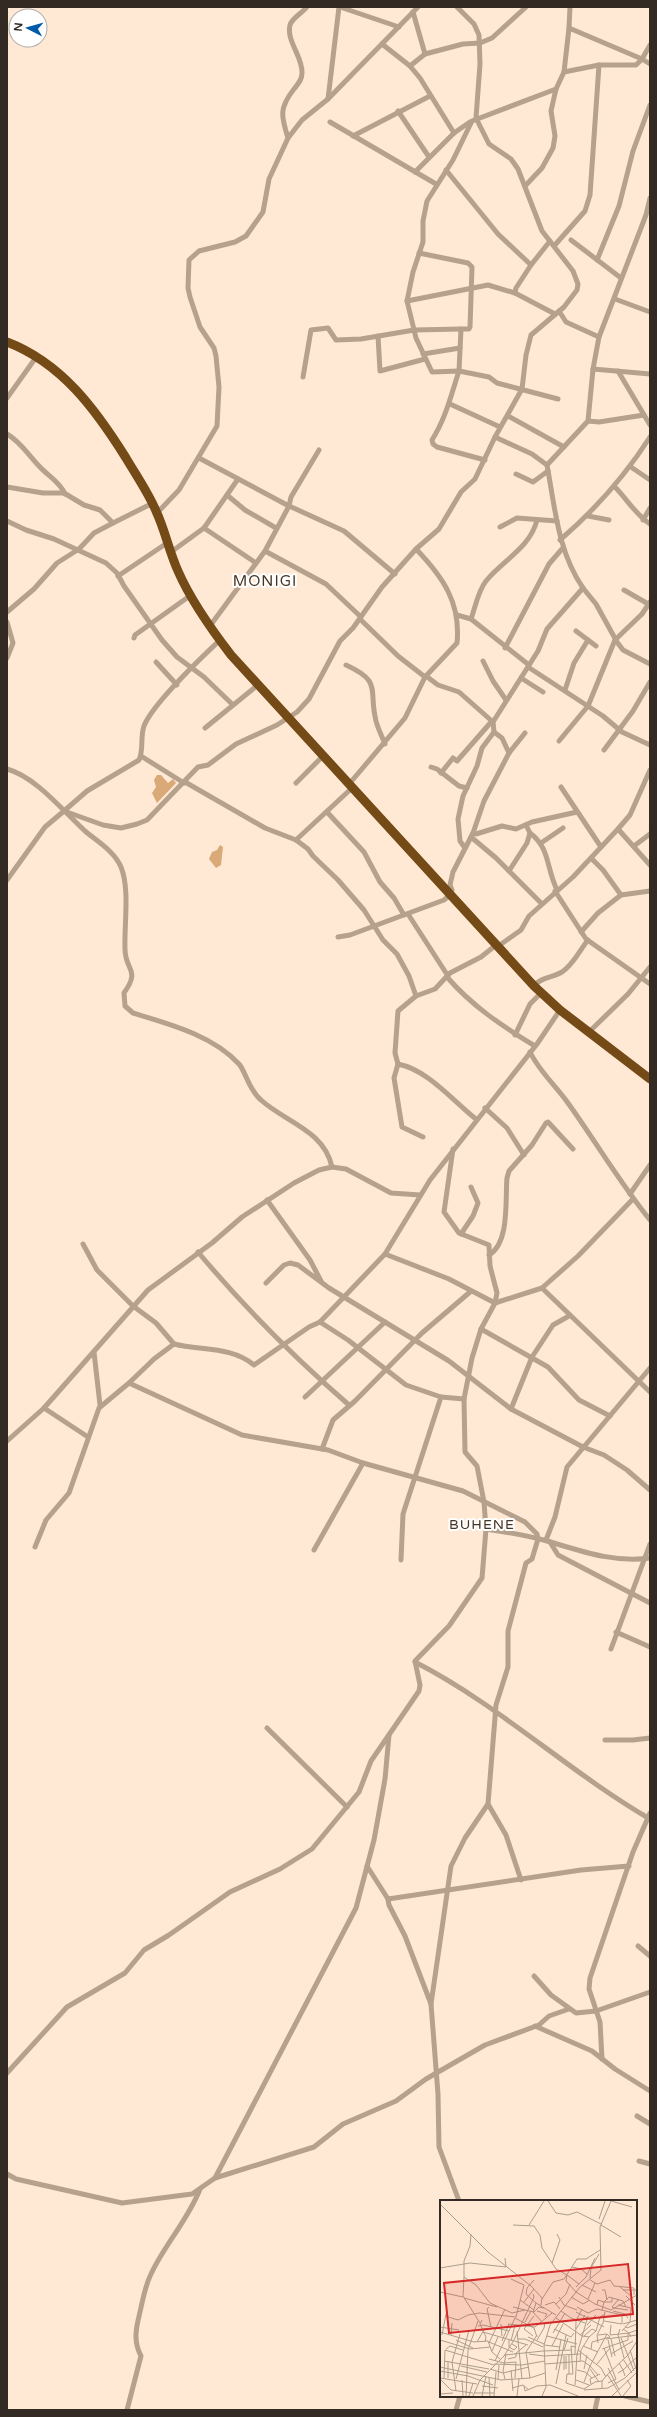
<svg xmlns="http://www.w3.org/2000/svg" width="657" height="2417" font-family="'Varela Round',sans-serif">
<style>
.forest{fill:#d9a977}
.lines{fill:none;stroke-linecap:round;stroke-linejoin:round}
.street{stroke:#b6a18c;stroke-width:5}
.highway{stroke:#744a17;stroke-width:9}
.labels{text-anchor:middle;dominant-baseline:central;stroke-width:4;stroke-linejoin:round;paint-order:stroke}
.neighbourhood-label{font-size:14px;letter-spacing:1px;fill:#453523;stroke:#fff}
.quarter-label{font-size:15px;letter-spacing:1px;fill:#453523;stroke:#fff}
.inset-road{fill:none;stroke:#ad9d8d;stroke-width:1}
.view{fill:#d62828;fill-opacity:0.15;stroke:#d62828;stroke-width:2}
.inset-edge{fill:none;stroke:#332b23;stroke-width:2}
</style>
<rect width="100%" height="100%" fill="#ffe9d4"/>
<g class="forest">
<path d="M157,775H161L168,783L173,779L176,783L157,803L152,793L156,787L154,780Z"/>
<path d="M220,845L223,847L221,865L216,868L209,859L212,852L217,850Z"/>
</g>
<g class="lines">
<g class="street">
<path d="M340,7L399,27"/>
<path d="M413,12L425,54"/>
<path d="M569,28L570,7"/>
<path d="M382,44L410,66L420,78L454,133"/>
<path d="M410,66L425,54L463,44L480,43L492,38L526,7"/>
<path d="M564,72L599,65H636L642,59L650,64"/>
<path d="M328,99L339,7"/>
<path d="M398,111L429,157"/>
<path d="M330,122L436,184"/>
<path d="M353,136L430,96"/>
<path d="M288,138C281,116 279,108 294,89C298,84 302,80 302,73C303,57 286,41 290,25C292,18 302,13 307,7"/>
<path d="M446,170L498,234L531,265L550,241"/>
<path d="M415,172L454,133L470,122"/>
<path d="M526,185L542,168L553,148L555,136L551,111L556,89L564,72L569,28L642,59L650,45"/>
<path d="M571,240L621,278"/>
<path d="M554,246L585,211L590,195L599,65"/>
<path d="M419,253L468,263L472,267L470,327L469,329H461L459,371L489,377L497,383L558,399"/>
<path d="M597,260L619,206L633,151L650,105"/>
<path d="M531,265L516,288L515,293L555,314"/>
<path d="M615,299L650,312"/>
<path d="M407,301L488,285L515,293"/>
<path d="M559,311L566,322L599,337"/>
<path d="M378,336L380,371L425,359"/>
<path d="M423,354L460,348"/>
<path d="M593,369L650,374"/>
<path d="M618,371L650,425"/>
<path d="M303,377L311,330L328,328L336,340L361,339L414,330L461,329"/>
<path d="M7,398L37,356"/>
<path d="M450,404L500,427"/>
<path d="M508,416L564,447"/>
<path d="M588,421L599,422L644,415"/>
<path d="M7,434C21,442 29,456 40,467C48,476 60,482 65,494"/>
<path d="M495,437L532,454L547,465"/>
<path d="M199,458L287,505L344,531L395,574"/>
<path d="M485,460L437,447L433,444L432,440C446,418 451,395 459,371L432,372L416,338L407,301L413,272L423,242V221L427,201L453,160L472,121L556,89"/>
<path d="M631,467L650,480"/>
<path d="M516,474L533,482L548,471"/>
<path d="M614,486C627,499 635,514 650,524"/>
<path d="M7,487L43,493H64L84,505L100,510L113,523L153,503"/>
<path d="M227,495L245,510L276,528"/>
<path d="M157,513L179,490L217,426L219,387L216,356L214,348L200,327L190,297L188,288L189,260L199,251L235,242L246,236L263,212L269,179L288,138L302,120L328,99L418,7"/>
<path d="M588,516L609,520"/>
<path d="M643,520L650,508"/>
<path d="M7,521L26,530L54,539L106,563L117,573L124,586L162,640L177,657L204,677L232,704"/>
<path d="M500,527L517,518L557,521"/>
<path d="M204,528L256,563"/>
<path d="M560,540C596,509 625,476 650,437"/>
<path d="M265,551L326,584L361,617"/>
<path d="M171,552L204,528L238,479"/>
<path d="M118,576L167,543"/>
<path d="M583,588L596,604L617,642L623,650L650,664"/>
<path d="M624,590L650,605"/>
<path d="M7,612L34,589L57,563L79,549L94,533L113,523"/>
<path d="M457,615L471,619L529,665"/>
<path d="M360,619L398,656L425,677"/>
<path d="M471,619C475,608 478,591 486,581C503,560 530,548 537,520"/>
<path d="M7,622L13,643L7,658"/>
<path d="M210,626L265,551L289,506L291,497L319,450"/>
<path d="M576,631L596,646"/>
<path d="M134,638L135,635L191,595"/>
<path d="M505,648L549,564L562,549"/>
<path d="M483,661L493,681L506,700"/>
<path d="M156,662L177,685"/>
<path d="M346,665C383,682 368,689 376,721C378,729 382,736 385,744"/>
<path d="M528,667L603,716L622,732L650,745"/>
<path d="M426,676L438,685L459,692L493,722L494,732L482,748L477,766L463,796L458,819L460,841L465,848"/>
<path d="M521,678L543,692"/>
<path d="M565,690L574,663L588,640"/>
<path d="M493,722L538,651L547,629L583,588C558,552 555,508 547,465L588,421L593,369L599,337L646,215L650,198"/>
<path d="M205,728L259,684"/>
<path d="M494,732L502,738L509,753"/>
<path d="M559,741L588,706L615,640L642,614L650,602"/>
<path d="M604,750L633,711L650,682"/>
<path d="M141,756L184,783"/>
<path d="M431,767L437,769L459,786L467,788"/>
<path d="M7,769C36,777 63,811 85,831C98,842 114,851 121,867C130,889 124,925 125,949C125,971 141,969 124,993L125,1006L133,1013C169,1024 212,1035 239,1064C246,1072 248,1089 261,1100C285,1122 324,1130 332,1167"/>
<path d="M441,773L453,758L457,761L492,721"/>
<path d="M185,782L265,828L296,840L308,849L313,856L338,880L364,910L383,940L397,954L409,976L416,996"/>
<path d="M296,783L324,755"/>
<path d="M350,783L405,718L425,677L457,643C461,603 443,577 416,549"/>
<path d="M561,787L601,847"/>
<path d="M64,811L87,791L139,760C144,749 140,737 144,726C153,703 201,658 220,640"/>
<path d="M327,812L364,852L380,882L394,898L404,915"/>
<path d="M618,829L650,865"/>
<path d="M473,833L476,834L502,826L516,829L532,822L577,812"/>
<path d="M530,833C550,848 546,867 557,890"/>
<path d="M471,837L496,858L542,904"/>
<path d="M296,840L353,787"/>
<path d="M541,843L563,828"/>
<path d="M634,846L650,834"/>
<path d="M591,858L603,870L621,895L650,891"/>
<path d="M509,871L527,843L530,833L526,825"/>
<path d="M7,880L45,827L64,811L103,825L121,828L137,824L147,820L198,767L208,765L236,744L277,725L297,712L309,699L340,641L353,628L382,587L416,549L439,529L461,492L475,479L495,437L522,389L526,355L531,335L564,307L577,290L578,284L573,271L542,231L518,169L511,159L489,144L476,118L480,64L479,35L474,24L457,7"/>
<path d="M555,891L586,939L650,984"/>
<path d="M408,914L448,976"/>
<path d="M581,932L598,913L621,895"/>
<path d="M338,937L350,935L444,900L450,895L452,890L450,885L453,872L473,833L484,801L509,753L525,733"/>
<path d="M497,947L521,930L529,916L573,877L618,829L630,815L650,770"/>
<path d="M447,977C472,1006 502,1026 535,1046"/>
<path d="M534,986C541,977 552,978 562,972C574,964 579,951 588,940"/>
<path d="M589,1032L628,994L650,967"/>
<path d="M515,1035L530,1004L541,993"/>
<path d="M530,1052C539,1071 556,1086 568,1103C596,1142 620,1183 650,1220"/>
<path d="M398,1064C428,1070 452,1100 476,1119"/>
<path d="M485,1108L507,1128L524,1155"/>
<path d="M423,1137L402,1127L394,1078L398,1064L395,1053L398,1011L416,996L435,989L450,973L481,957L496,945"/>
<path d="M630,1194L650,1165"/>
<path d="M267,1200L310,1260L321,1281"/>
<path d="M461,1234L473,1216L478,1203L471,1187"/>
<path d="M83,1244L97,1270L133,1306L156,1323L174,1344C201,1351 231,1346 254,1365L309,1327L320,1322L385,1254L430,1180L537,1044L560,1010"/>
<path d="M198,1252C244,1307 295,1358 349,1405"/>
<path d="M385,1254L449,1279L495,1303L542,1288L578,1256L633,1199"/>
<path d="M489,1255C510,1243 505,1199 507,1178L509,1171L532,1145L546,1123L548,1122L573,1149"/>
<path d="M266,1283L284,1265L290,1263L298,1265L329,1288L449,1361L511,1409L583,1447L604,1455L627,1470L650,1490"/>
<path d="M542,1288L650,1392"/>
<path d="M320,1322L348,1340L406,1385L441,1397"/>
<path d="M481,1329L548,1367L579,1400L610,1416"/>
<path d="M94,1352L100,1405"/>
<path d="M129,1383L154,1359L174,1344"/>
<path d="M305,1397L385,1322"/>
<path d="M44,1408L88,1437"/>
<path d="M511,1409L532,1357L553,1325L569,1316"/>
<path d="M7,1441L44,1408L148,1290L212,1243L242,1217L294,1183L319,1170L332,1167L346,1169L391,1193L420,1195"/>
<path d="M322,1449L333,1420L355,1401L422,1333L470,1292"/>
<path d="M486,1529C506,1532 527,1535 547,1541C581,1551 613,1563 650,1558"/>
<path d="M546,1540L555,1517L567,1467L650,1368"/>
<path d="M550,1542L558,1555L650,1603"/>
<path d="M35,1547L46,1520L69,1493L99,1408L129,1383L242,1435L328,1450L363,1463L463,1491L525,1522L537,1534L538,1539L532,1559L526,1563L508,1631V1667L496,1705L488,1804L465,1838L451,1866L431,2004L438,2094L439,2147L459,2201"/>
<path d="M314,1550L363,1463"/>
<path d="M401,1560L403,1514L441,1397L464,1399"/>
<path d="M616,1632L650,1647"/>
<path d="M611,1649L650,1544"/>
<path d="M415,1662C499,1705 569,1772 650,1819"/>
<path d="M267,1728L347,1807"/>
<path d="M605,1740H633L650,1738"/>
<path d="M488,1804L506,1835L521,1880"/>
<path d="M367,1866L388,1899L581,1870L629,1866"/>
<path d="M388,1899L389,1905L405,1936L431,2004"/>
<path d="M638,1946L650,1956"/>
<path d="M534,1976L551,1995L576,2013L596,2011L650,1992"/>
<path d="M535,2026L592,2051L615,2069L650,2091"/>
<path d="M602,2059L600,2022L589,1989L590,1978L633,1852L650,1813"/>
<path d="M7,2073L67,2007L125,1973L144,1950L169,1935L230,1892L280,1869L312,1849L359,1792L371,1761L419,1691L420,1685L415,1661L449,1626L482,1578L486,1529L484,1502L477,1466L465,1452L464,1399L472,1358L481,1329L495,1303L497,1293L490,1266L489,1245L459,1233L444,1212L453,1149"/>
<path d="M637,2116L650,2124"/>
<path d="M639,2161L650,2164"/>
<path d="M7,2174L16,2179L122,2203L192,2194L215,2178L314,2147L343,2124L396,2101L426,2079L485,2045L539,2025L549,2016L569,2009"/>
<path d="M215,2178L356,1908L374,1840L385,1779L389,1735"/>
<path d="M625,2396L650,2402"/>
<path d="M127,2410L141,2356C133,2341 136,2328 140,2312C143,2299 145,2286 151,2274C165,2244 188,2220 200,2189"/>
<path d="M456,2410L460,2396"/>
<path d="M595,2410L598,2396"/>
</g>
<path class="highway" d="M7,342C62,363 96,410 126,458C136,475 148,492 156,511C165,530 169,551 178,571C191,601 211,629 231,655L534,986L560,1010L650,1079"/>
</g>
<g class="labels">
<g class="neighbourhood-label">
<text x="482" y="1524">BUHENE</text>
</g>
<g class="quarter-label">
<text x="265" y="581">MONIGI</text>
</g>
</g>
<g transform="translate(440 2200)">
<rect width="197" height="197" fill="#ffe9d4"/>
<path class="inset-road" d="M108,1L116,13L128,15L137,12L161,24M171,1L192,7M0,4L48,52L91,86L102,98L101,105M159,19L165,1M73,25L94,26L100,35L102,48L116,69L127,75L126,81L136,92L155,104L171,110L197,95M89,25L104,1M161,25L181,37M31,34L30,46L24,61V77L36,85L50,103L72,113L85,110L94,112L99,107L104,108M112,63L120,40L117,34M132,67L141,69L147,74M0,68L30,63L66,67L65,58M127,75L139,84M24,77L23,96L40,123M150,78L151,68L159,54M94,80L87,88L86,94L96,103L116,115M150,80L157,84L170,80L174,86L194,88V95M142,85L156,92M136,87L146,77L155,58M180,87L192,97M162,90H165L167,100M183,90H196M0,92L23,97M186,96L195,105M119,97L124,105L137,110M131,97L143,104L150,100M24,98L57,107M102,99L113,82L124,79L137,59H146L160,50M148,99L155,83M80,100L94,110M84,102L94,89M96,103L93,112L102,122M116,104L126,94L130,84M105,105L114,102L120,109M157,105L158,100L164,102L169,97L183,101L186,107M178,105L191,108L190,122L182,131M49,107L47,109L51,127M73,107L85,110M137,107L148,113L157,109L182,115V124M174,108L188,110M174,108L172,107L179,99M162,110L164,102H172V98M97,111L107,114L105,117M121,111L131,118L145,123M173,111L185,114L188,118M136,112L164,127M5,116L18,120L28,115L39,113L76,117L84,85L71,79M75,118L94,128L97,137M116,118L142,136L149,137L156,131M42,120L40,124L46,137L45,142M164,121L182,124M85,122L91,111M61,124L62,136M68,124L95,127L112,113M183,124L197,120M147,125L156,115M171,125L170,135L189,133L191,137M38,126L43,125L69,131M185,126L187,128L197,124M0,127L19,130M114,129L131,137L134,133M136,129L145,115M180,129L178,135L184,158M183,129L189,133L197,130M77,131L82,179M156,131L160,117L165,114M0,132L34,142L48,141L52,152L60,159M43,132L88,145M113,133L125,113M2,135L6,114M11,135L12,123M140,135L151,125M93,136L84,129L94,116M107,136L137,144M144,136L152,129L156,131M88,137L104,144M181,138L194,171M78,139H85L103,147M166,139L197,135M171,139L175,156M0,140L30,149L50,147M16,140L33,148M69,140V147L74,150L77,147L72,144M97,140L104,128L105,123M168,140L172,157M62,141L69,124M71,141L75,125M37,142L45,128M49,142L73,152M49,143L65,109M158,143L157,135L163,123L165,112M104,145L120,147M112,146L123,124M143,146L158,152M136,147L131,146L133,174H127L126,183L144,189L155,182L162,181M164,148L176,179L168,183M6,149L10,146L23,150M151,149L152,142L170,137L167,134L158,135M162,149L188,140V133M5,150L54,165M124,150L128,138M138,150L161,168L166,177M190,150L196,169M52,151L58,137M103,151L132,150M75,154L86,145M89,154L104,156M135,154L136,121L142,109M137,154L148,116M171,154L193,141M129,155V174M64,156L74,140L94,97L93,94M104,156L141,154M124,156V170M126,156V169M49,159L64,163L76,162L75,178M68,159L76,157V153M183,159L192,173M4,161L49,169M8,161V178M55,161L75,118M140,161L141,150L149,137M179,163L183,170L197,157M54,164L82,165L105,161M105,164L143,161L150,166L144,182M157,164L170,148M21,166L47,172M0,167L61,180L90,178L105,173M168,168L179,190M50,169L63,173L89,167M144,169L147,155M150,169L159,182M71,170L73,191M116,170L121,139M137,170L145,172L152,178M0,171L28,176L53,185M178,173L183,170L185,176M167,174L181,196M158,175L150,166L167,134M49,177L50,196M0,178L37,184M4,178L5,150M90,178L86,152L97,135M0,179L11,190L33,193M16,179L29,130M58,179L59,165M65,179L63,171L66,154M22,180L23,196M136,180L149,185M116,184L126,135M151,184L150,179L160,174M135,185L137,154M42,186L58,188M84,186L85,191L97,186L110,185L138,196M72,188L83,185L89,190M162,188V181L167,175L188,155L197,141M144,190L168,188L185,178L197,166M16,191L12,162L20,134M34,193H54M0,194L13,193M26,196L28,150L38,121M29,196L33,183M33,196L40,180L65,155L103,151M42,196L46,176M54,196L56,172M77,196L79,179M102,196L106,187L104,145L110,125L140,87L161,70L160,27L171,1M172,196L197,172M183,196L191,186L187,180"/>
<path class="view" d="M188,64L193,114L9,133L4,83Z"/>
<rect width="197" height="197" class="inset-edge"/>
</g>
<rect width="657" height="2417" fill="none" stroke="#332b23" stroke-width="16"/>
<g transform="translate(28 28) rotate(276)"><circle r="19" fill="#ffffff" stroke="#adaaa7"/>
<path d="M0-3L7 15L0 10L-7 15Z" fill="#005aa8"/>
<text y="-6" font-size="11" font-weight="bold" text-anchor="middle" fill="#332b23">N</text>
</g>
</svg>
